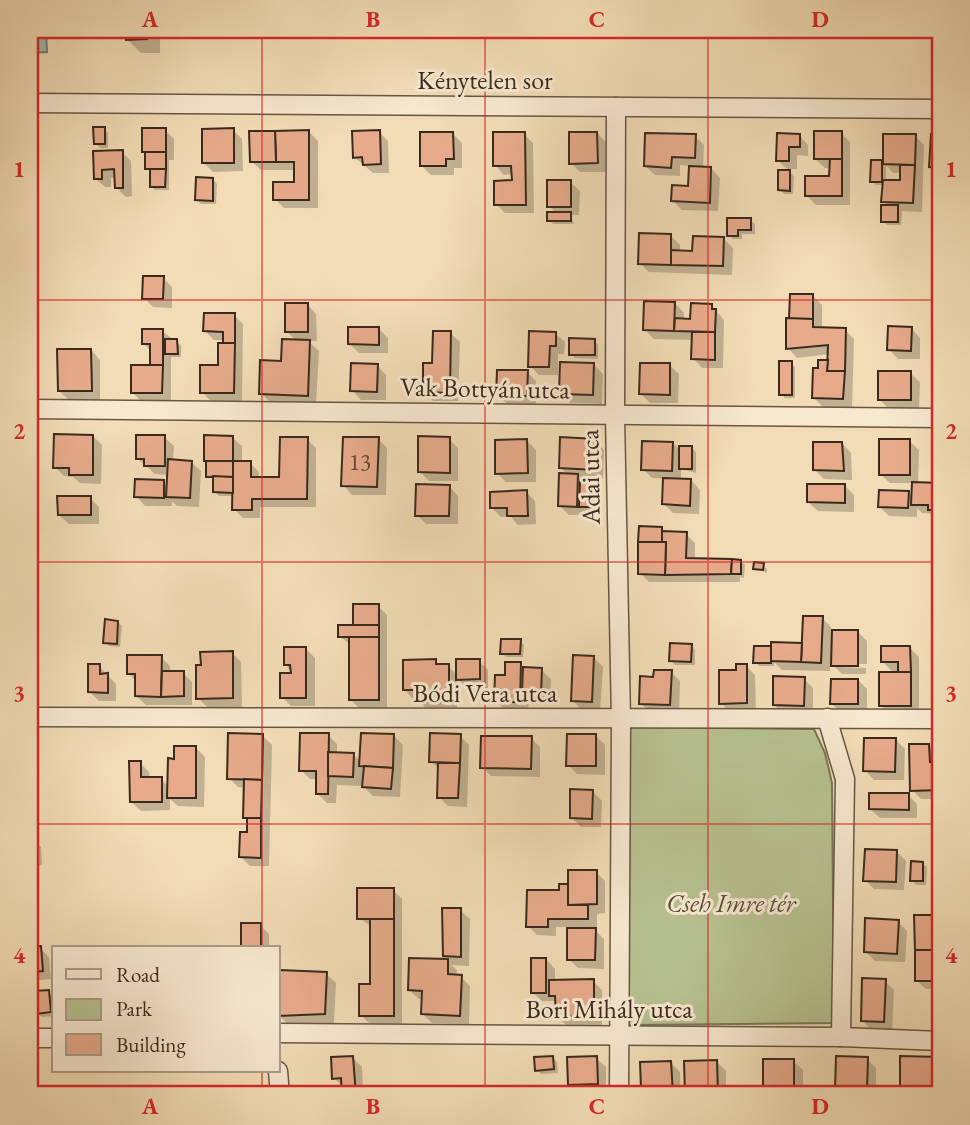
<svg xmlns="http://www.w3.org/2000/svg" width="970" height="1125" font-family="'EB Garamond',serif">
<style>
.green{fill:#b7c190;stroke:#787656;stroke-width:2}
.water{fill:#9fb9b8;stroke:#77807a;stroke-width:2}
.shadow{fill:#0003;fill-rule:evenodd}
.building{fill:#e7ab8b;stroke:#3a2a1d;stroke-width:2}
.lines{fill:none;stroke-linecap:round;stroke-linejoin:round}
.minor-casing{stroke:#685643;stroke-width:21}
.minor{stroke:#f7e8d0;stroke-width:18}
.grid{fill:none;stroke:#d62828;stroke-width:2;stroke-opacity:0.55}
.labels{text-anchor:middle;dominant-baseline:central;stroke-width:6;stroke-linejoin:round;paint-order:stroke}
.number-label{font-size:23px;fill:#654a38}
.street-label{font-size:26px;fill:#3a2a1d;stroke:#f7e8d0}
.park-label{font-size:26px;font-style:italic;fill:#59503a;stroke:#f7e8d0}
.neatline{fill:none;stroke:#d62828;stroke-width:2.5}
.grid-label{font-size:23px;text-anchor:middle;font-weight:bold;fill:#d62828}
</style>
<rect width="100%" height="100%" fill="#f2dcb6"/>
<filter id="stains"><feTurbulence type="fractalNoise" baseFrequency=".00286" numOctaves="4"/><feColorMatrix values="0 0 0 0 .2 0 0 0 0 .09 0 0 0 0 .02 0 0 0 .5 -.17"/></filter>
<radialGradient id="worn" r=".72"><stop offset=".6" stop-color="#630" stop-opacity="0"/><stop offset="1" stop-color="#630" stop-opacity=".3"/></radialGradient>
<path class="green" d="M630,727L814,729L825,753L832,783L834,1023L628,1025Z"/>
<path class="water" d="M30,30H46L47,52L30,53Z"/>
<g class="shadow">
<path d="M127,30H160V53H141L127,39Z"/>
<path d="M104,129L108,133V148H100L96,144Z"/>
<path d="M165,130L174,139V160H169V190H155L151,186L152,173L147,168L144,151Z"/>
<path d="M233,130L242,139L243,171L213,172L204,163Z"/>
<path d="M30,132L34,136L33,163H30Z"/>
<path d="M309,132L318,141V208H284L275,199L296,184V170H261L251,161Z"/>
<path d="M379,132L388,141L389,173H373L354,157Z"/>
<path d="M597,133L606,142V172H580L571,163Z"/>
<path d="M841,133L850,142V205H816L807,196L831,178V168H825L815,159Z"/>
<path d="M453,134L462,143V168H454V175H431L422,166Z"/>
<path d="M524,134L533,143L534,213H505L496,204L513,182V174L504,175L495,165Z"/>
<path d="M779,135H799L808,145V156L797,155V169H787L778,160Z"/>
<path d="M885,135L915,136L924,145L922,212L902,211L901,225H887L883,221L889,207L883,201L884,185H876L872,181L882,162L884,165ZM886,165L893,173H902V182H886Z"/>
<path d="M695,136L704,145L703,168H711L720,178L718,211L682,210L673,201L690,188V166L680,165V176L655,175L645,166Z"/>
<path d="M932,136L940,137V176L931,167Z"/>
<path d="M122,152L131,161L132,196L126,197L116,187V178H111V187H105L95,178V153Z"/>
<path d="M790,172L794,176L793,194H784L780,190Z"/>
<path d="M213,179L217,184L216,204H201L197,200Z"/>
<path d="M570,182L580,191L579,215H571L574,224H553L549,220L557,214L549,206Z"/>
<path d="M750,220L755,224V234H742V239H733L728,235Z"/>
<path d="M671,236L680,245V252L694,253L723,238L733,248L732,275L649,272L640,263Z"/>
<path d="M163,278L172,287V308L153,307L144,298Z"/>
<path d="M813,296L822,305V329L845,330L854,339L852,408L823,407L814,398L829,362V354L797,358L788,348Z"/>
<path d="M675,303L684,313V320L692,321L711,305L724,320L723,368H702L693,358L694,340L654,339L645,330Z"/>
<path d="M307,304L316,314L317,341H308L319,351L316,404L270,402L261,393L297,341L287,332Z"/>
<path d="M234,315L243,324L242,401H211L202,392L220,367L224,340H214L205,331Z"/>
<path d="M911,328L920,338V359H898L889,349Z"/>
<path d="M379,329L388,338V353H359L350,344Z"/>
<path d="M162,331L181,345V357H171V402L141,401L132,392L152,367V352L143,343Z"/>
<path d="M450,333L460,342L458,401H433L424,392Z"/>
<path d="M555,333L565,342L564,354H558V375H539L530,366Z"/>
<path d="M594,340L598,345V359L575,358L571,354Z"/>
<path d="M91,350L100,360V400H69L59,391Z"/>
<path d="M791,363L795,367V398H785L781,394Z"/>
<path d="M377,365L386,375V400H361L352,390Z"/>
<path d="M594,365L603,374L602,404L570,403L561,394Z"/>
<path d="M669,365L679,374L678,403H650L641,394Z"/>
<path d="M527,372L536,381V405L507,404L498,395Z"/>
<path d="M910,373L920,382L919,409H889L880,400Z"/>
<path d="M93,436L102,445L101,484L80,483L73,477L64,476L55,467Z"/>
<path d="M164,437L174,446L173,462H191L201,471L199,507L177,506L172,501V506H145L136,496L163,482L168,487L169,475L155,474L137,458Z"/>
<path d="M232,437L242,446V463H250L259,472V478L281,479L307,439L316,448V507H260V518H243L234,509V496H219L215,492V480L208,476Z"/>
<path d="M378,439L387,448L386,495H352L343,485Z"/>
<path d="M449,439L458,448V481H429L419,471Z"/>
<path d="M595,440L604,450L603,478L579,477L598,489L597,511L586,510V515H569L560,506L568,475L561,468Z"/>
<path d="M527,441L536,450V482H506L497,473Z"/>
<path d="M909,441L919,450L918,484H940V518L934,514L922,513L917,508V517L889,516L880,507L908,492L913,497L914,483H890L880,474Z"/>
<path d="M673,443L681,451L692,448L696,452V473L681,469V480H691L700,490L699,514L673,513L664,504L665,479L652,478L643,469Z"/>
<path d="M842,443L851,453L852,480L824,479L815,470Z"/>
<path d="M449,486L458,496V524H426L417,515Z"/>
<path d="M845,486L854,495V512L818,511L808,502Z"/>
<path d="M526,492L535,501L536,524L518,525L510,516L501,517L492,508Z"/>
<path d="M90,498L99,507V524H69L59,515Z"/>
<path d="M661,529L666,533L686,534L695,543V560L741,561L745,565L744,578L740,577V582H649L640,573Z"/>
<path d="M763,565L767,569V573L755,568Z"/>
<path d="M378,606L387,615V709H360L351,700V645L339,636Z"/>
<path d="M822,618L831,627V631L858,632L867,641V664H840V667L866,668V674H842L830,662V671L782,670L774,662V666H759L755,662L804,645Z"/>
<path d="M118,622L122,626L120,647L109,646L105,642Z"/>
<path d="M520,641L524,645L523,657H506L502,653Z"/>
<path d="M691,645L695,650V665H675L671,661Z"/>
<path d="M910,648L919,657V715H890L881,706L895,674L883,662Z"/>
<path d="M306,649L315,658V706H291L282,697L292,675L286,664Z"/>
<path d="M232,653L241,662L242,707H207L198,698Z"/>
<path d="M161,657L170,666V673H183L192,682V705H146L136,696L137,682L129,674Z"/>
<path d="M593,657L603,667L600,711L582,710L573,701Z"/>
<path d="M435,661L440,666H448L458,676L479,661L488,670V688H467L457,678V710H427L418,698L413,699L404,689Z"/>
<path d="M520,664L526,669L541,670L551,679L550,702H533L529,697L528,711L505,710L496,701L506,677Z"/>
<path d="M99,666L116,684V701H99L90,692Z"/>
<path d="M746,666L755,675L756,712H730L721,703L738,671Z"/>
<path d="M671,672L680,681L679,714L650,712L640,703L655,679Z"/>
<path d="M804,679L813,688V714H784L774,705Z"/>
<path d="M858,680L867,689V713H841L832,704Z"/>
<path d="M328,735L337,744V754H353L361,762L394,736L403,745L400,797L373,796L363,786L337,785L336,803H327L318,794V779H310L301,770Z"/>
<path d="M595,735L605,745V775L577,774L568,765Z"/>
<path d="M263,736L272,745L269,866H250L241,857L248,834L249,821L245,817L246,788L238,787L229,778Z"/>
<path d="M460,736L469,745L467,807L448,806L439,797L440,770L431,761Z"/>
<path d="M531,738L540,747V777L491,776L482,767Z"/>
<path d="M896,740L905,749L904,780H874L865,770Z"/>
<path d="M929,746L938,755L940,764V799H921L912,790Z"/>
<path d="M196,748L205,757L204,807L178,806L170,799V810L141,811L131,802L140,763L149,772L150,779H161L169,787L176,760Z"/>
<path d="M592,791L602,801L601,827H581L572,818Z"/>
<path d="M908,795L917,804V818H880L870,809Z"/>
<path d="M30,838L41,847L42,865L30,866Z"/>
<path d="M897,852L906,861L904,890L874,889L865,880Z"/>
<path d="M922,863L927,867L926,885H916L912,880Z"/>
<path d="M596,872L605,881V913L597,914V928H593L604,939V969L578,968L569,959V927H556V936L537,935L528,926L560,892Z"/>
<path d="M393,890L402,899V1025L370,1024L361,1015L371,986L372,927L359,918Z"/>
<path d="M460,910L470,919L469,966L451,965L457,970L456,977H461L470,986L469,1024L432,1023L423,1014L424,999H419L409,990L411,960L450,961L444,956Z"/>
<path d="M940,916V989H926L916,980V917Z"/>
<path d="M898,922L907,931L905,962L875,961L865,951Z"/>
<path d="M242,925H260L269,934V948H242Z"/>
<path d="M40,948L49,957L51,979L30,981V949Z"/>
<path d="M546,959L555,969V981H593L602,990V1025H566L557,1016V1001H542L532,992Z"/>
<path d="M326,974L336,983L334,1023L288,1025L278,1014V980Z"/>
<path d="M885,981L894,990L892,1031L871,1030L862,1020Z"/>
<path d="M48,992L52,996L54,1016L42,1017L38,1013Z"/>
<path d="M30,1002L33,1005V1020H30Z"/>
<path d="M352,1057L362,1067L363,1095H344L343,1087L334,1078Z"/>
<path d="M553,1058L557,1062L558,1073L541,1074L537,1070Z"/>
<path d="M596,1058L606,1067V1092L579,1093L570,1084Z"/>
<path d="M902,1058L939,1059L940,1095H901Z"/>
<path d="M867,1059L876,1068V1095H843L836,1088Z"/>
<path d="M793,1061L803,1070V1095H771L765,1089Z"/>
<path d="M717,1062L726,1071V1095H687Z"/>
<path d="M671,1063L680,1072L681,1095H649L643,1089Z"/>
<path d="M324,1088L332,1095H305V1089Z"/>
</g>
<g class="building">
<path d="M125,30H147V39L126,40Z"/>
<path d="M93,127H105V144H94Z"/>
<rect x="142" y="128" width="24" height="24"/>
<path d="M234,128V163H202V129Z"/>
<path d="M309,130V200H273V182H294V162H276L275,131Z"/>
<path d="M380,130L381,164L363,165L362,157L353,158L352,131Z"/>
<path d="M249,131H275L276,162H250Z"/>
<rect x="814" y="131" width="28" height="28"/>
<path d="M420,132H453L454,159H446V166H420Z"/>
<path d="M493,132H525L526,205H494V181L512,180L511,166H493Z"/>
<path d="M569,132H597L598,163L569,164Z"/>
<path d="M645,133L696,134L695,158L672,157L671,168L644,166Z"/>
<path d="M777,133L800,134V147H789V161H776Z"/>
<path d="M883,134H916L915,165L883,164Z"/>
<path d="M931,134L940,135V168L929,167Z"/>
<path d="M123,150V188H115L114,169L102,170V179H94L93,151Z"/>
<rect x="145" y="152" width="21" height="17"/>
<path d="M830,159H842V196H805V176H829Z"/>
<path d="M871,160H882V182H870Z"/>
<path d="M900,165H915L913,203L881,202L883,180H900Z"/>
<path d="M689,166L711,167L710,203L671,201L672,185L688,186Z"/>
<path d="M150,169H166L165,187H150Z"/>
<path d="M778,170H790V191L778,190Z"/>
<path d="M196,177L213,178V201L195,200Z"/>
<rect x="547" y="180" width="24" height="27"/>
<rect x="881" y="205" width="17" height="17"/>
<rect x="547" y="212" width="24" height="9"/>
<path d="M727,218H751V230H738V236H727Z"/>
<path d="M639,233L671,234V265L638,264Z"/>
<path d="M693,236L724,237L723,266L671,265V250L692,251Z"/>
<path d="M143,276H164L163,299H142Z"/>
<path d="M790,294H813V319H789Z"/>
<path d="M644,301L675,302L674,331L643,330Z"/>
<rect x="285" y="303" width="23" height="29"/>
<path d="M691,303L712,304V309H716L715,332L674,331L675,318L690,319Z"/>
<path d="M204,313H235V343H223V332L203,331Z"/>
<path d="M786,318L813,319V327L846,328L845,371H827L828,345L786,349Z"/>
<path d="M888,326L912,327L911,351L887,350Z"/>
<path d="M348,327H379V345L348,344Z"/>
<path d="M142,329H163V365H150V344H142Z"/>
<path d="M433,331H451L450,393L423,392V363H432Z"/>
<path d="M529,331L556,332V346H550L549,367H528Z"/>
<path d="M692,332H715V360L691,359Z"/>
<path d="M569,338L595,339V355H569Z"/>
<path d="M165,339H177L178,354H165Z"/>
<path d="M282,339L310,340L308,396L259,394L260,360L281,361Z"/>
<path d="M218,343H235L234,393H200V365H218Z"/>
<path d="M57,349H91L92,391H58Z"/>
<path d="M818,360H828L827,371H845L843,399L812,398L813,368H818Z"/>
<rect x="779" y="361" width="13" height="34"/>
<path d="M560,362L594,363L593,395L559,394Z"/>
<path d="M351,363L378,364L377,392L350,391Z"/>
<path d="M640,363H670V395L639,394Z"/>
<path d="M131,365H163L162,393H131Z"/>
<path d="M497,370H528L527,396H496Z"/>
<rect x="878" y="371" width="33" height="29"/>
<path d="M54,434L93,435V475H69V468H53Z"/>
<path d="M136,435H165V466H144V459H136Z"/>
<path d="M204,435L233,436V461H204Z"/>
<path d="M418,436L450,437V473L418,472Z"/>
<path d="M280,437H308L307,499H252V510H232L233,461H251V477H279Z"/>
<path d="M343,437H379L377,487L341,486Z"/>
<path d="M560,437L596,439L595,470L559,468Z"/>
<path d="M527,439L528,473L495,474V440Z"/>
<rect x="879" y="439" width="31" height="36"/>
<path d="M642,441L673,442L672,471L641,470Z"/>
<path d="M813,442H842L844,471L813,470Z"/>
<rect x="679" y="446" width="13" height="23"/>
<path d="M168,459L192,461L190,498L166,497Z"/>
<rect x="206" y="461" width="27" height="16"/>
<path d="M559,473L578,474L577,507L558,506Z"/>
<path d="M213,476L233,477V493L213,492Z"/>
<path d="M663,478L691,479L690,506L662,504Z"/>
<path d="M135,479L164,480V498L134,497Z"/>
<path d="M580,482L594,483L593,507H579Z"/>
<path d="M912,482L940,483V510H928V505H911Z"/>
<path d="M416,484L450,485L449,516H415Z"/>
<path d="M807,484H845V503L807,502Z"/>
<path d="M527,490L528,516H507V508H490V492Z"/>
<path d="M879,490L909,491L908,508L878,507Z"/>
<path d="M57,496H91V515H58Z"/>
<path d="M639,526L662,527V542H638Z"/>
<path d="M662,531L687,532L686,558L732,559L731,574L665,575L666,542H662Z"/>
<path d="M638,542H666L665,575L638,574Z"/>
<path d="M732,559L741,560V574H731Z"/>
<path d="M754,562L764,563L763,570L753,569Z"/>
<rect x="353" y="604" width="26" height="21"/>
<path d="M803,616H823L821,663L801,662Z"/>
<path d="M105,619L118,621L117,644L103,643Z"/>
<rect x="338" y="625" width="41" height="12"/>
<path d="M832,630H858V666H831Z"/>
<rect x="349" y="637" width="30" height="63"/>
<path d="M501,639H521L520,654H500Z"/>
<path d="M771,642L802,643L801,662L771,661Z"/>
<path d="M670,643L692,644L691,662L669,661Z"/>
<path d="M754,646H771V663H753Z"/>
<path d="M881,646H910L911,672H898V662H881Z"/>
<path d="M284,647H306V698H280V673H291L290,665H284Z"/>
<path d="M233,651V698L196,699V665H201L200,652Z"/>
<path d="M127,655H162L161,697L135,696V674H127Z"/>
<path d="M573,655L594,656L592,702L571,701Z"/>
<path d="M436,659V664H449V702H416V690H403V660Z"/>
<path d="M456,659H480V679L456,680Z"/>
<path d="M505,662H521L520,702H494L495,675H505Z"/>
<path d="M88,664H100V674L108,673V693L88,692Z"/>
<path d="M736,664H747V703L719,704V670H736Z"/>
<path d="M523,667L542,668L541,694L522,693Z"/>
<path d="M654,670H672L670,705L639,704L640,676L653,677Z"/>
<path d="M162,671H184V696L161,697Z"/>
<rect x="879" y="672" width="32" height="34"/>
<path d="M773,676L805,677L804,706L773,705Z"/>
<path d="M831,679H858V704H830Z"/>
<path d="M228,733L263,734L262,780L227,779Z"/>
<path d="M300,733H329L328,794H316V771H299Z"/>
<path d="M361,733L394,734L393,768L359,766Z"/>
<path d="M430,733L461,734L460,763L429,762Z"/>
<path d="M567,734H596V766H566Z"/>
<path d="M481,736H532L531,769L480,768Z"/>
<path d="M864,738H896L895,772L863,771Z"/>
<path d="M909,744H929L930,762H940V790L910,791Z"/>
<path d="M174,746H196V798H167L168,758L174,759Z"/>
<path d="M328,752L354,753L353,777L328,776Z"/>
<path d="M129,761H141V777H162V802H130Z"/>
<path d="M438,763H460L458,798H437Z"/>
<path d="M364,766L393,768L391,789L362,787Z"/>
<path d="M244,779L262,780L261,818H243Z"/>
<path d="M570,789L593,790L592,819L570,818Z"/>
<path d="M869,793H909V810L869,809Z"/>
<path d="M247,818H261V858L239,857L240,832H247Z"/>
<path d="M30,836H32L33,857H30Z"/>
<path d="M865,849L897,850L896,882L863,881Z"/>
<path d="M911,861L923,862V881H910Z"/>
<path d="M568,870H597V904L568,905Z"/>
<path d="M559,884H568V905H588V919H548V927H526L527,890H559Z"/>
<rect x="357" y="888" width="37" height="31"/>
<path d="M442,908H461V957L443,956Z"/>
<path d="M914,915H940V950H915Z"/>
<path d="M865,918L899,920L897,954L864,952Z"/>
<path d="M370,919H394V1016H359V984H370Z"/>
<rect x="241" y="923" width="20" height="25"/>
<path d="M567,928H596L595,960H567Z"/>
<path d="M41,946L43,971L30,972V947Z"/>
<rect x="915" y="950" width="25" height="31"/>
<path d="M409,958L448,959V974L462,975L460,1016L421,1014L422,991L408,990Z"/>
<rect x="531" y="958" width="15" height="35"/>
<path d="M280,970L327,972L325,1014L278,1016Z"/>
<path d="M862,978L886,979L884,1022L861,1021Z"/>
<path d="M594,979V1016L556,1017L555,996H549V980Z"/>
<path d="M49,990L51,1012L36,1014L34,991Z"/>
<path d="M353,1056L356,1095H342L341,1078L332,1079L331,1057Z"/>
<path d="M553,1056L554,1069L535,1071L534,1057Z"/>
<path d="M597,1056L598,1084L568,1085L567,1057Z"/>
<path d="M836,1056L868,1057L867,1090L835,1089Z"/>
<path d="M900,1056L940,1057L939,1095H900Z"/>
<rect x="763" y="1059" width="31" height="30"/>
<path d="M717,1060L718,1095H685L684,1061Z"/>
<path d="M671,1061L673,1095H655L654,1089H641L640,1062Z"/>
<path d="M325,1086V1095H303V1087Z"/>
<path d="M568,1088V1095H543V1089Z"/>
</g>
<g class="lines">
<defs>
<g id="minor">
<path d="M30,103L940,109"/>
<path d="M616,107L615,416L621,720L619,1095"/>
<path d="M30,409L940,418"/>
<path d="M30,717L940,719"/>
<path d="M827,718L845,779L841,1037"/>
<path d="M278,1033L841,1037L940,1041"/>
<path d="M30,1038H54"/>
<path d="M278,1071L280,1095"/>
</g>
</defs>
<use href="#minor" class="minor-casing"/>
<use href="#minor" class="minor"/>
</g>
<path class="grid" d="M262,30V948M485,30V1095M708,30V1095M30,300H940M30,562H940M30,824H940M262,1071V1095"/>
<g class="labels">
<g class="number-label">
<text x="360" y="462">13</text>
</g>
<g class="street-label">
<text x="485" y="80">Kénytelen sor</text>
<text transform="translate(485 388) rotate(1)">Vak Bottyán utca</text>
<text transform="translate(590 477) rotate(-91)">Adai utca</text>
<text x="485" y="693">Bódi Vera utca</text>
<text x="609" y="1009">Bori Mihály utca</text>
</g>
<g class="park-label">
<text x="731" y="903">Cseh Imre tér</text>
</g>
</g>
<rect width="970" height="1125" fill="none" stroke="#f2dcb6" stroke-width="77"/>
<rect x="52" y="946" width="228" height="126" fill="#f7e8d0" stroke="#ab9c88" stroke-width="2"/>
<rect x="66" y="969" width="35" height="10" fill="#f7e8d0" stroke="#ab9c88" stroke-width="2"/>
<text x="116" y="982" font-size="21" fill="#3a2a1d">Road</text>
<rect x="66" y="999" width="35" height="21" fill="#b7c190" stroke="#ab9c88" stroke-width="2"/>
<text x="116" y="1016" font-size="21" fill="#3a2a1d">Park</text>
<rect x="66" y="1034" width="35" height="21" fill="#e7ab8b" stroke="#ab9c88" stroke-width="2"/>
<text x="116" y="1052" font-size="21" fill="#3a2a1d">Building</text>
<rect x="38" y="38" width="894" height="1048" class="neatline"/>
<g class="grid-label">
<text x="150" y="27">A</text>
<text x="373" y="27">B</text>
<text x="597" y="27">C</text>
<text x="820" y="27">D</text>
<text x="19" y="177">1</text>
<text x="951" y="177">1</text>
<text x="19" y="439">2</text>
<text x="951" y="439">2</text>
<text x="19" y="701">3</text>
<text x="951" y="701">3</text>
<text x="19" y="963">4</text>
<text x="951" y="963">4</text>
<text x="150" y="1114">A</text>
<text x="373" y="1114">B</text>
<text x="597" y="1114">C</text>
<text x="820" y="1114">D</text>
</g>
<rect width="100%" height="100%" filter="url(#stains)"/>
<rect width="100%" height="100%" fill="url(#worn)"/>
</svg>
